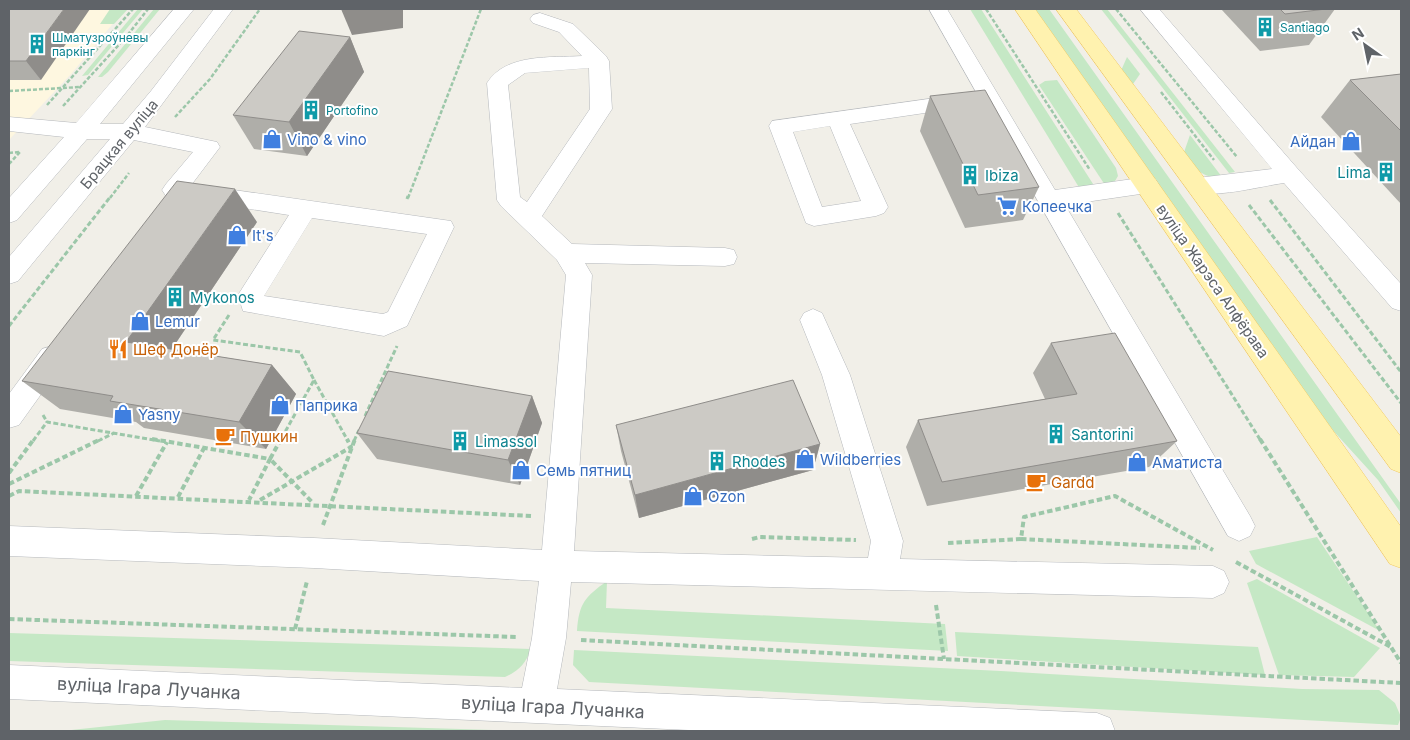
<svg xmlns="http://www.w3.org/2000/svg" width="1410" height="740" font-family="Inter,sans-serif">
<style>
.commercial{fill:#fef7e0}
.green{fill:#c5e8c5}
.lines{fill:none;stroke-linecap:round;stroke-linejoin:round}
.minor-casing{stroke:#b5b8bc;stroke-width:1}
.major-casing{stroke:#f2c960;stroke-width:1}
.path-far2{stroke:#9cc7a9;stroke-width:2.5;stroke-dasharray:4 2;stroke-linecap:butt}
.path-far1{stroke:#9cc7a9;stroke-width:3;stroke-dasharray:5 2.5;stroke-linecap:butt}
.path{stroke:#9cc7a9;stroke-width:4;stroke-dasharray:5.5 3;stroke-linecap:butt}
.minor{fill:#fff;fill-rule:evenodd}
.major{fill:#fff2af;fill-rule:evenodd}
.wall{fill:#afaea9}
.shaded-wall{fill:#8f8d8a}
.building{fill:#cccac5;stroke:#8f8d8a}
.labels{text-anchor:middle;dominant-baseline:central;stroke-width:4;stroke-linejoin:round;paint-order:stroke}
.far-culture-label{font-size:12px;fill:#0d838f;stroke:#fff;text-anchor:start}
.shop-label{font-size:15px;fill:#366cbe;stroke:#fff;text-anchor:start}
.street-label{font-size:15px;fill:#5f6368;stroke:#fff}
.culture-label{font-size:15px;fill:#0d838f;stroke:#fff;text-anchor:start}
.food-label{font-size:15px;fill:#c56008;stroke:#fff;text-anchor:start}
.near-street-label{font-size:18px;fill:#5f6368;stroke:#fff}
</style>
<rect width="100%" height="100%" fill="#f1efe8"/>
<path class="commercial" d="M9,9H125L72,73L9,140Z"/>
<g class="green">
<path d="M110,9H128L114,24H100Z"/>
<path d="M138,9H143L88,75L82,76Z"/>
<path d="M154,9H160L108,72L102,77H98Z"/>
<path d="M970,9H981L1095,187L1080,189Z"/>
<path d="M1034,9H1049L1401,504V513L1378,480L1308,403Z"/>
<path d="M1101,9H1107L1235,172L1229,173Z"/>
<path d="M1127,57L1140,74L1131,87L1120,73Z"/>
<path d="M1057,80L1116,168L1118,176L1115,181L1105,185L1039,85L1045,81Z"/>
<path d="M1190,135L1222,177C1203,179 1194,168 1183,155Z"/>
<path d="M1317,537L1380,631L1256,564L1249,551Z"/>
<path d="M1257,579L1380,648L1354,677L1279,675L1247,583Z"/>
<path d="M607,581L606,608L945,624L948,651L577,631C579,603 585,597 607,581Z"/>
<path d="M955,632L1258,647L1265,675L957,656Z"/>
<path d="M9,633L531,649C526,663 519,671 505,677L9,661Z"/>
<path d="M574,650L1001,671L1302,689L1379,690L1395,703L1401,717L1398,725L589,682L573,665Z"/>
<path d="M165,720L524,731H9H62Z"/>
</g>
<g class="lines">
<defs>
<g id="minor">
<path d="M174,9H194L100,124H123L151,91L214,9H233L145,127L217,142L220,147L192,184L451,221L454,227L407,326L384,336L243,311L238,295L289,215L166,196L162,190L166,184L193,152L134,140L18,281L9,284V257L110,139H87L17,220L9,223V198L64,137L9,131V117L76,123ZM312,218L427,234L388,312L383,314L264,296Z"/>
<path d="M929,9H947L1055,190L1147,177L1155,179L1159,185L1155,191L1147,193L1065,205L1250,516L1255,526L1250,536L1239,541L1228,536Z"/>
<path d="M1140,9H1159L1297,168L1401,284V311L1392,308L1284,183C1256,187 1215,199 1189,191L1185,185L1189,179L1272,169Z"/>
<path d="M540,13L573,24L606,56L609,61L612,109L542,216L572,244L725,248L734,250L737,257L734,264L725,266L585,263L592,275L574,551L868,558L871,541L822,375L800,320L804,313L813,309L822,313L850,375L903,541L900,559L1213,566L1224,571L1229,582L1224,593L1213,598L571,582L566,638L557,689L1097,713L1110,718L1115,731H711L9,699V665L522,688L532,638L539,581L314,568L9,556V526L314,538L542,550L566,275L557,260L501,206L497,200L487,83C506,53 551,58 582,56L559,32L533,23L530,19L533,15ZM589,68L590,109L527,202L520,197L508,85L525,73Z"/>
<path d="M964,94L972,96L975,101L972,106L850,124L888,207L884,213L876,216L814,226L806,223L769,126L772,121ZM830,126L861,201L822,207L793,132Z"/>
<path d="M52,346L62,349L66,357L62,365L19,425L9,428V394L42,349Z"/>
</g>
<g id="major">
<path d="M1015,9H1035L1401,527V568L1390,564Z"/>
<path d="M1056,9H1076L1401,437V473L1391,469Z"/>
</g>
</defs>
<use href="#minor" class="minor-casing"/>
<use href="#major" class="major-casing"/>
<g class="path-far2">
<path d="M986,9L1090,170"/>
<path d="M1116,9L1237,157"/>
<path d="M9,91L80,87"/>
<path d="M1161,92L1214,160"/>
<path d="M47,105L133,9"/>
<path d="M63,106L126,37L148,9"/>
<path d="M175,117L210,79L260,9"/>
<path d="M9,153L19,152"/>
<path d="M9,164L20,152"/>
<path d="M110,198L129,173"/>
<path d="M408,198L481,9"/>
</g>
<g class="path-far1">
<path d="M407,199L408,196"/>
<path d="M1270,200L1401,372"/>
<path d="M1249,205L1401,403"/>
<path d="M1118,213L1261,441"/>
<path d="M229,315L213,340L300,352L314,380L280,441"/>
<path d="M9,326L111,196"/>
<path d="M314,380L348,441"/>
<path d="M43,415L47,422"/>
<path d="M365,416L397,346"/>
<path d="M33,441L47,422L160,441"/>
<path d="M98,441L114,433"/>
<path d="M354,441L359,430"/>
</g>
<g class="path">
<path d="M152,439L270,459L249,500"/>
<path d="M281,439L270,459L313,503"/>
<path d="M1260,439L1401,663"/>
<path d="M9,473L34,439"/>
<path d="M9,484L101,439"/>
<path d="M9,496L19,491L531,516"/>
<path d="M136,496L167,442"/>
<path d="M178,497L204,448"/>
<path d="M260,500L351,447L347,439"/>
<path d="M323,525L355,439"/>
<path d="M752,539L760,537L856,540"/>
<path d="M1021,539L1200,548"/>
<path d="M948,543L1021,539L1024,517L1115,496L1213,550"/>
<path d="M1236,562L1391,647"/>
<path d="M936,605L944,659"/>
<path d="M9,619L517,637"/>
<path d="M295,629L307,581"/>
<path d="M581,640L1401,683"/>
</g>
<use href="#minor" class="minor"/>
<use href="#major" class="major"/>
</g>
<g class="wall">
<path d="M9,9L41,80H9Z"/>
<path d="M849,9H865L849,10Z"/>
<path d="M1221,9H1335L1309,45L1260,51Z"/>
<path d="M350,37L364,72L307,156L254,149L233,115Z"/>
<path d="M1401,74V204L1321,117L1350,80Z"/>
<path d="M930,96L1039,187L1023,220L965,228L920,131Z"/>
<path d="M257,222L172,349L272,365L296,394L266,449L144,428L136,422L60,409L22,381Z"/>
<path d="M1051,343L1177,441L1149,467L927,506L906,447L918,420L1045,399L1033,373Z"/>
<path d="M532,396L542,423L520,485L377,459L357,433Z"/>
<path d="M616,425L820,444L813,470L639,518L621,451Z"/>
</g>
<g class="shaded-wall">
<path d="M64,9H90L41,80L26,61Z"/>
<path d="M341,9H403V28L352,35Z"/>
<path d="M350,37L364,72L307,156L289,122Z"/>
<path d="M235,189L257,222L157,371L126,342Z"/>
<path d="M272,365L296,394L266,449L239,422Z"/>
<path d="M532,396L542,423L520,485L508,460Z"/>
<path d="M820,444L813,470L639,518L635,495Z"/>
</g>
<g class="building">
<path d="M9,9H64L26,61H9Z"/>
<path d="M1280,9H1326L1285,14Z"/>
<path d="M299,31L350,37L289,122L233,115Z"/>
<path d="M1401,74V131L1350,80Z"/>
<path d="M985,90L1039,187L978,195L930,96Z"/>
<path d="M177,181L235,189L126,342L272,365L239,422L110,401L113,396L22,381Z"/>
<path d="M1115,333L1177,441L942,482L918,420L1077,394L1051,343Z"/>
<path d="M388,371L532,396L508,460L357,433Z"/>
<path d="M793,380L820,444L635,495L616,425Z"/>
</g>
<defs>
<symbol id="building-bare" viewBox="-9 -9 18 18"><path d="M-4-6H4V6H1V3H-1V6H-4ZM-2.5-4.3h1.7v1.8h-1.7ZM.8-4.3h1.7v1.8H.8ZM-2.5-1h1.7V.8h-1.7ZM.8-1h1.7V.8H.8Z" fill="#0f9aa8" stroke="#fff" stroke-width="2.5" paint-order="stroke"/></symbol>
<symbol id="shop-bare" viewBox="-9 -9 18 18"><path d="M-5-2.5h2.3a2.7 3.5 0 0 1 5.4 0H5L5.5 6h-11ZM-1.5-2.5h3a1.5 2.3 0 0 0-3 0Z" fill="#3f7fe0" stroke="#fff" stroke-width="2.5" paint-order="stroke"/></symbol>
<symbol id="supermarket-bare" viewBox="-9 -9 18 18"><path d="M-6-5.5h2.5l.6 2H6L4.5 2H-2.5L-4.4-4H-6ZM-1.5 3.2a1.3 1.3 0 1 0 .1 0ZM3 3.2a1.3 1.3 0 1 0 .1 0Z" fill="#3f7fe0" stroke="#fff" stroke-width="2.5" paint-order="stroke"/></symbol>
<symbol id="restaurant-bare" viewBox="-9 -9 18 18"><path d="M-5-6h1v4h1v-4h1v4h1v-4h1v5L-1.5 .5V6h-2V.5L-5-1ZM5-6V6H3V1.5H1.5Q1.5-4 5-6Z" fill="#e8710a" stroke="#fff" stroke-width="2.5" paint-order="stroke"/></symbol>
<symbol id="cafe-bare" viewBox="-9 -9 18 18"><path d="M-5.5-4.5H6V0H3Q3 3.5 0 3.5H-2.5Q-5.5 3.5-5.5 0ZM3-3.2v2h1.7v-2ZM-6 4.5H4V6H-6Z" fill="#e8710a" stroke="#fff" stroke-width="2.5" paint-order="stroke"/></symbol>
</defs>
<g fill-rule="evenodd">
<use href="#building-bare" x="1251" y="13" width="28" height="28"/>
<use href="#building-bare" x="23" y="30" width="28" height="28"/>
<use href="#building-bare" x="297" y="96" width="28" height="28"/>
<use href="#shop-bare" x="258" y="125" width="28" height="28"/>
<use href="#shop-bare" x="1337" y="127" width="28" height="28"/>
<use href="#building-bare" x="1372" y="158" width="28" height="28"/>
<use href="#building-bare" x="956" y="161" width="28" height="28"/>
<use href="#supermarket-bare" x="993" y="192" width="28" height="28"/>
<use href="#shop-bare" x="223" y="221" width="28" height="28"/>
<use href="#building-bare" x="161" y="283" width="28" height="28"/>
<use href="#shop-bare" x="126" y="307" width="28" height="28"/>
<use href="#restaurant-bare" x="104" y="335" width="28" height="28"/>
<use href="#shop-bare" x="266" y="391" width="28" height="28"/>
<use href="#shop-bare" x="109" y="400" width="28" height="28"/>
<use href="#building-bare" x="1042" y="420" width="28" height="28"/>
<use href="#cafe-bare" x="211" y="422" width="28" height="28"/>
<use href="#building-bare" x="446" y="427" width="28" height="28"/>
<use href="#shop-bare" x="791" y="445" width="28" height="28"/>
<use href="#building-bare" x="703" y="447" width="28" height="28"/>
<use href="#shop-bare" x="1123" y="448" width="28" height="28"/>
<use href="#shop-bare" x="507" y="456" width="28" height="28"/>
<use href="#cafe-bare" x="1022" y="468" width="28" height="28"/>
<use href="#shop-bare" x="679" y="482" width="28" height="28"/>
</g>
<g class="labels">
<g class="far-culture-label">
<text x="1280" y="27">Santiago</text>
<text x="52" y="37">Шматузроўневы<tspan x="52" dy="14">паркінг</tspan></text>
<text x="326" y="110">Portofino</text>
</g>
<g class="shop-label">
<text x="287" y="139">Vino &amp; vino</text>
<text x="1336" y="141" text-anchor="end">Айдан</text>
<text x="1022" y="206">Копеечка</text>
<text x="252" y="235">It's</text>
<text x="155" y="321">Lemur</text>
<text x="295" y="405">Паприка</text>
<text x="138" y="414">Yasny</text>
<text x="820" y="459">Wildberries</text>
<text x="1152" y="462">Аматиста</text>
<text x="536" y="470">Семь пятниц</text>
<text x="708" y="496">Ozon</text>
</g>
<g class="street-label">
<text transform="translate(119 144) rotate(-50)">Брацкая вуліца</text>
<text transform="translate(1213 281) rotate(55)">вуліца Жарэса Алфёрава</text>
</g>
<g class="culture-label">
<text x="1371" y="172" text-anchor="end">Lima</text>
<text x="985" y="175">Ibiza</text>
<text x="190" y="297">Mykonos</text>
<text x="1071" y="434">Santorini</text>
<text x="475" y="441">Limassol</text>
<text x="732" y="461">Rhodes</text>
</g>
<g class="food-label">
<text x="133" y="349">Шеф Донёр</text>
<text x="240" y="436">Пушкин</text>
<text x="1051" y="482">Gardd</text>
</g>
<g class="near-street-label">
<text transform="translate(149 688) rotate(3)">вуліца Ігара Лучанка</text>
<text transform="translate(553 707) rotate(3)">вуліца Ігара Лучанка</text>
</g>
</g>
<rect width="1410" height="740" fill="none" stroke="#5f6368" stroke-width="20"/>
<g transform="translate(1365 45) rotate(327)" stroke="#ffffff" stroke-width="4" paint-order="stroke">
<path d="M0-4L9 19L0 12L-9 19Z" fill="#5f6368"/>
<text y="-8" font-size="14" font-weight="bold" text-anchor="middle" fill="#5f6368">N</text>
</g>
</svg>
